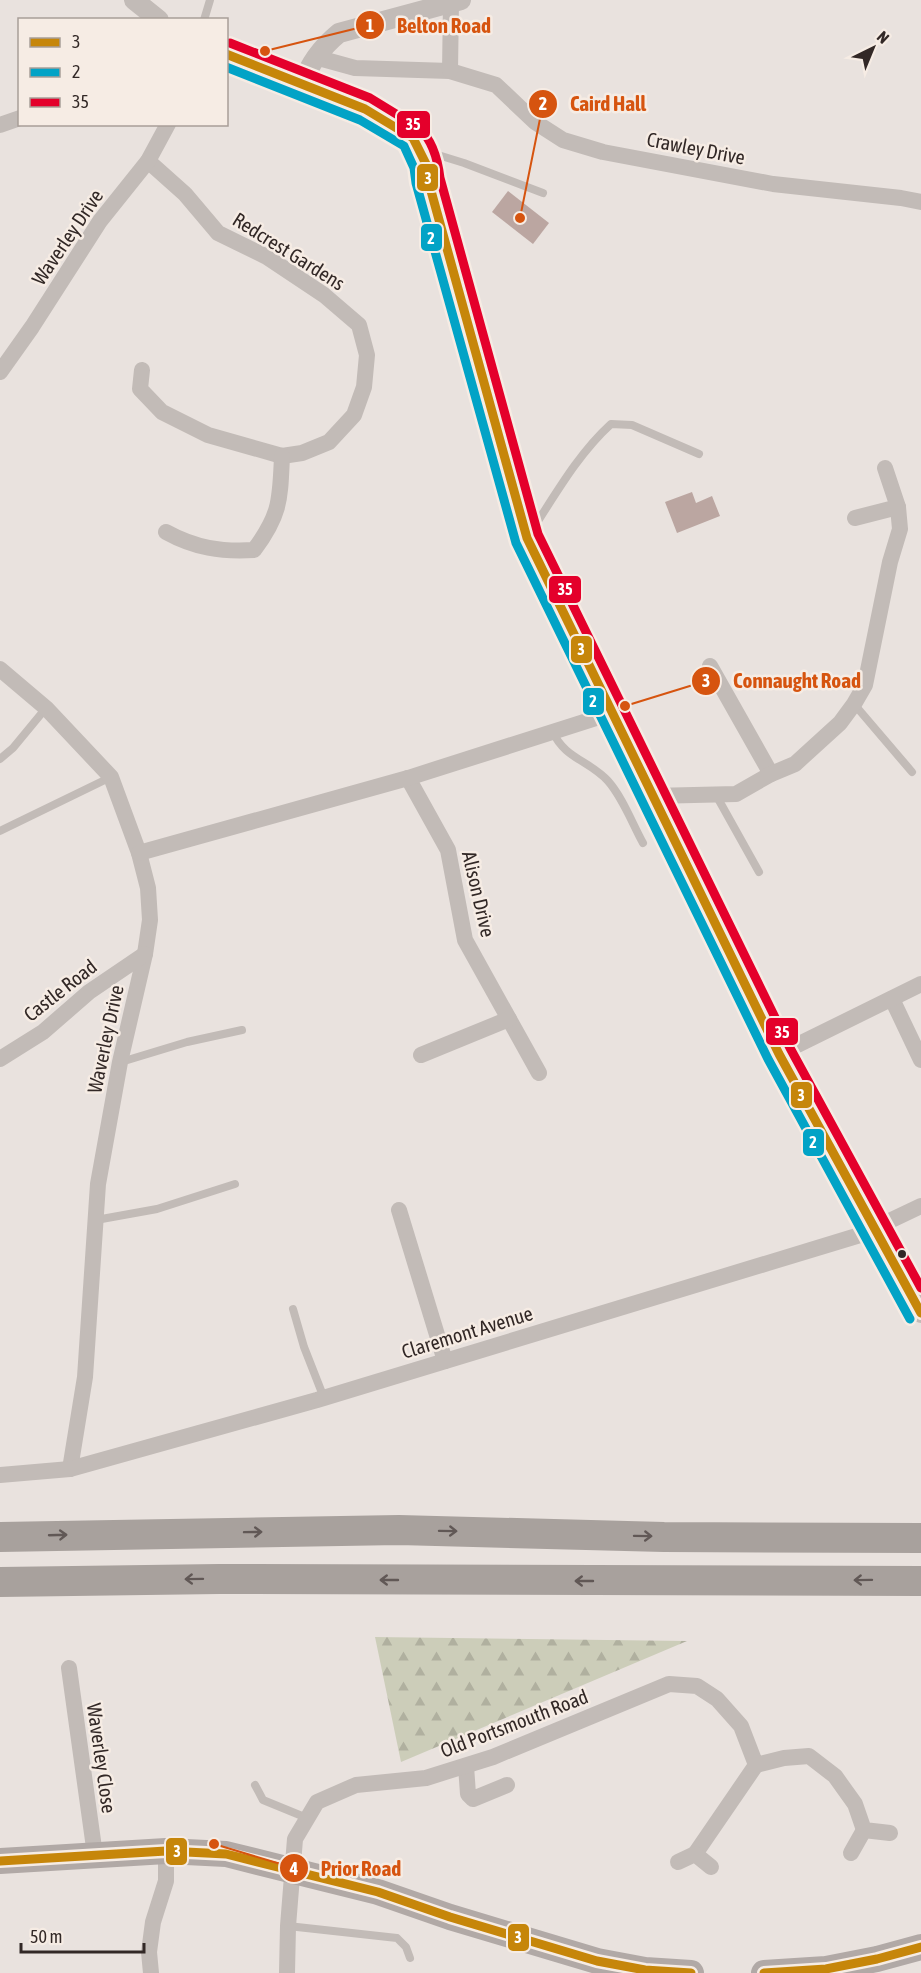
<svg xmlns="http://www.w3.org/2000/svg" width="921" height="1973" font-family="'Asap Condensed',sans-serif">
<style>
.forest{fill:url(#forest-firs)}
.building{fill:#bba6a1}
.lines{fill:none;stroke-linecap:round;stroke-linejoin:round}
.service{stroke:#c2bbb7;stroke-width:8}
.minor{stroke:#c2bbb7;stroke-width:16}
.tertiary{stroke:#c2bbb7;stroke-width:20}
.primary{stroke:#b1a9a6;stroke-width:26}
.motorway{stroke:#a8a19d;stroke-width:30}
.bus-1-casing{stroke:#f6ece4;stroke-width:14}
.bus-2-casing{stroke:#f6ece4;stroke-width:14}
.bus-3-casing{stroke:#f6ece4;stroke-width:14}
.bus-1{stroke:#c6860a;stroke-width:9}
.bus-2{stroke:#02a3c6;stroke-width:9}
.bus-3{stroke:#e4002b;stroke-width:9}
.oneway{stroke:#615856}
.bus-dot{fill:#322826;stroke:#f6ece4;stroke-width:2}
.labels{text-anchor:middle;dominant-baseline:central;stroke-width:5;stroke-linejoin:round;paint-order:stroke}
.street-label{font-size:20px;fill:#322826;stroke:#f6ece4}
.leader{fill:none;stroke:#d6540f;stroke-width:2}
.callout-dot{fill:#d6540f;stroke:#f6ece4;stroke-width:2}
.mark-label{font-size:18px;text-anchor:middle;font-weight:bold;fill:#fff}
.callout-label{font-size:21px;text-anchor:middle;font-weight:bold;fill:#d6540f;stroke:#f6ece4;stroke-width:5;stroke-linejoin:round;paint-order:stroke}
.line-badge{stroke:#f6ece4;stroke-width:2}
.badge-label{font-size:16px;text-anchor:middle;font-weight:bold;fill:#fff}
</style>
<defs>
<pattern id="forest-firs" width="22" height="20" patternUnits="userSpaceOnUse" patternTransform="scale(1.5)"><rect width="22" height="20" fill="#cccdb9"/><path d="M5 1l3.5 6h-7zM16 11l3.5 6h-7z" fill="#b0b09f"/></pattern>
</defs>
<rect width="100%" height="100%" fill="#e9e2de"/>
<path class="forest" d="M375,1637L687,1641L401,1762Z"/>
<g class="building">
<path d="M508,191L549,223L533,244L492,212Z"/>
<path d="M692,492L696,503L712,496L720,516L677,533L665,502Z"/>
</g>
<g class="lines">
<g class="service">
<path d="M204,20L210,0"/>
<path d="M422,150L464,163L543,193"/>
<path d="M529,535C554,497 577,455 611,424L632,425L699,454"/>
<path d="M854,704L912,772"/>
<path d="M553,732C564,758 590,761 608,781C623,798 632,823 643,843"/>
<path d="M0,759L13,748L46,708"/>
<path d="M716,795L759,872"/>
<path d="M0,831L111,777"/>
<path d="M121,1062L187,1042L242,1030"/>
<path d="M96,1220L157,1209L235,1184"/>
<path d="M293,1309L304,1347L324,1398"/>
<path d="M255,1785L263,1800L307,1818"/>
<path d="M288,1926L397,1938L406,1947L410,1958"/>
</g>
<g class="minor">
<path d="M315,57L355,68L450,71L496,85L535,122L563,140L603,152L773,184L901,198L921,202"/>
<path d="M450,71L451,2"/>
<path d="M0,125L20,118"/>
<path d="M142,370L140,389L162,412L208,435L282,456L302,453L329,442L354,415L364,387L367,355L359,325L324,295L267,257L218,233L185,194L148,161"/>
<path d="M0,372L32,327L100,221L148,161L168,124"/>
<path d="M855,518L898,507"/>
<path d="M166,532C195,548 221,552 254,550C281,514 280,499 282,456"/>
<path d="M710,666L771,774"/>
<path d="M0,669L46,708L111,777L139,853L148,888L150,920L145,954L120,1062L98,1184L85,1377L70,1469"/>
<path d="M408,778L448,850L465,940L539,1073"/>
<path d="M652,796L736,794L771,774L795,764L840,723L854,704L865,685L890,562L900,529L898,507L885,468"/>
<path d="M139,853L408,778L612,713"/>
<path d="M892,999L921,1060"/>
<path d="M779,1054L921,984"/>
<path d="M421,1055L509,1019"/>
<path d="M0,1059L43,1032L89,992L145,954"/>
<path d="M399,1210L445,1361"/>
<path d="M0,1475L70,1469L317,1400L860,1235L921,1206"/>
<path d="M69,1668L95,1855"/>
<path d="M466,1766L468,1794L473,1799L507,1785"/>
<path d="M851,1853L864,1830"/>
<path d="M695,1854L756,1765"/>
<path d="M678,1862L695,1854L711,1867"/>
<path d="M151,1973L149,1952L153,1922L166,1881V1851"/>
<path d="M287,1973L288,1926L295,1839L317,1802L356,1785L426,1778L493,1757L669,1684L697,1686L717,1699L741,1726L756,1765L784,1758L809,1756L835,1776L855,1804L864,1830L890,1833"/>
</g>
<g class="tertiary">
<path d="M134,0L159,20"/>
<path d="M226,54L365,109L413,138L426,164L428,180L527,538L779,1054L921,1313"/>
<path d="M303,83C310,62 322,47 339,33L461,0"/>
</g>
<g class="primary">
<path d="M0,1861L166,1851L226,1854L378,1892L450,1917L597,1961L645,1970L691,1973"/>
<path d="M764,1973L826,1969L877,1959L921,1947"/>
</g>
<g class="motorway">
<path d="M0,1537L399,1530L664,1537L921,1538"/>
<path d="M0,1582L219,1579L921,1581"/>
</g>
<defs>
<g id="bus-1">
<path d="M226,54L365,109L413,138L426,164L428,180L527,538L779,1054L921,1313"/>
<path d="M0,1861L166,1851L226,1854L378,1892L450,1917L597,1961L645,1970L691,1973"/>
<path d="M764,1973L826,1969L877,1959L921,1947"/>
</g>
<path id="bus-2" d="M226,67L360,120L404,146L414,168L416,183L516,543L768,1059L910,1319"/>
<path id="bus-3" d="M230,43L370,98L419,128C432,140 438,161 440,178L538,534L790,1048L921,1288"/>
</defs>
<use href="#bus-1" class="bus-1-casing"/>
<use href="#bus-2" class="bus-2-casing"/>
<use href="#bus-3" class="bus-3-casing"/>
<use href="#bus-1" class="bus-1"/>
<use href="#bus-2" class="bus-2"/>
<use href="#bus-3" class="bus-3"/>
</g>
<defs><path id="oneway-shaft" d="M-6 0H5M1.5-3L5.5 0L1.5 3" fill="none" stroke-width="1.6" stroke-linecap="round" stroke-linejoin="round" transform="scale(1.5)"/></defs>
<g class="oneway">
<use href="#oneway-shaft" transform="translate(448 1531) rotate(1)"/>
<use href="#oneway-shaft" transform="translate(253 1532) rotate(-1)"/>
<use href="#oneway-shaft" transform="translate(58 1535) rotate(-2)"/>
<use href="#oneway-shaft" transform="translate(643 1536) rotate(1)"/>
<use href="#oneway-shaft" transform="translate(194 1579) rotate(179)"/>
<use href="#oneway-shaft" transform="translate(389 1580) rotate(-180)"/>
<use href="#oneway-shaft" transform="translate(863 1580) rotate(179)"/>
<use href="#oneway-shaft" transform="translate(584 1581) rotate(-180)"/>
</g>
<circle class="bus-dot" cx="902" cy="1254" r="5"/>
<g class="labels">
<g class="street-label">
<text transform="translate(696 148) rotate(11)">Crawley Drive</text>
<text transform="translate(67 237) rotate(-56)">Waverley Drive</text>
<text transform="translate(289 251) rotate(32)">Redcrest Gardens</text>
<text transform="translate(479 894) rotate(77)">Alison Drive</text>
<text transform="translate(60 990) rotate(-38)">Castle Road</text>
<text transform="translate(105 1039) rotate(-78)">Waverley Drive</text>
<text transform="translate(467 1332) rotate(-17)">Claremont Avenue</text>
<text transform="translate(514 1723) rotate(-21)">Old Portsmouth Road</text>
<text transform="translate(102 1758) rotate(82)">Waverley Close</text>
</g>
</g>
<path class="leader" d="M265 51L370 25M520 218L543 104M625 706L706 681M214 1844L294 1868"/>
<g class="callout-dot">
<circle cx="265" cy="51" r="6"/>
<circle cx="520" cy="218" r="6"/>
<circle cx="625" cy="706" r="6"/>
<circle cx="214" cy="1844" r="6"/>
<circle cx="370" cy="25" r="15"/>
<circle cx="543" cy="104" r="15"/>
<circle cx="706" cy="681" r="15"/>
<circle cx="294" cy="1868" r="15"/>
</g>
<g class="mark-label">
<text x="370" y="32">1</text>
<text x="543" y="110">2</text>
<text x="706" y="687">3</text>
<text x="294" y="1875">4</text>
</g>
<g class="callout-label">
<text x="444" y="33">Belton Road</text>
<text x="608" y="111">Caird Hall</text>
<text x="797" y="688">Connaught Road</text>
<text x="361" y="1876">Prior Road</text>
</g>
<g class="line-badge">
<rect x="396" y="110" width="35" height="29" rx="6" fill="#e4002b"/>
<rect x="416" y="163" width="23" height="29" rx="6" fill="#c6860a"/>
<rect x="420" y="223" width="23" height="29" rx="6" fill="#02a3c6"/>
<rect x="548" y="575" width="34" height="29" rx="6" fill="#e4002b"/>
<rect x="570" y="635" width="23" height="29" rx="6" fill="#c6860a"/>
<rect x="582" y="687" width="23" height="29" rx="6" fill="#02a3c6"/>
<rect x="765" y="1017" width="34" height="29" rx="6" fill="#e4002b"/>
<rect x="790" y="1081" width="23" height="28" rx="6" fill="#c6860a"/>
<rect x="802" y="1128" width="23" height="29" rx="6" fill="#02a3c6"/>
<rect x="165" y="1837" width="23" height="29" rx="6" fill="#c6860a"/>
<rect x="507" y="1923" width="23" height="29" rx="6" fill="#c6860a"/>
</g>
<g class="badge-label">
<text x="413" y="130">35</text>
<text x="428" y="184">3</text>
<text x="431" y="244">2</text>
<text x="565" y="595">35</text>
<text x="581" y="655">3</text>
<text x="593" y="707">2</text>
<text x="782" y="1038">35</text>
<text x="801" y="1101">3</text>
<text x="813" y="1148">2</text>
<text x="177" y="1857">3</text>
<text x="518" y="1943">3</text>
</g>
<rect x="18" y="18" width="210" height="108" fill="#f6ece4" stroke="#a89e98" stroke-width="1.5"/>
<rect x="30" y="38" width="30" height="9" fill="#c6860a" stroke="#a89e98" stroke-width="1.5"/>
<text x="72" y="48" font-size="18" fill="#322826">3</text>
<rect x="30" y="68" width="30" height="9" fill="#02a3c6" stroke="#a89e98" stroke-width="1.5"/>
<text x="72" y="78" font-size="18" fill="#322826">2</text>
<rect x="30" y="98" width="30" height="9" fill="#e4002b" stroke="#a89e98" stroke-width="1.5"/>
<text x="72" y="108" font-size="18" fill="#322826">35</text>
<g transform="translate(873 48) rotate(43)" stroke="#f6ece4" stroke-width="4.5" paint-order="stroke">
<path d="M0-4.5L10 22L0 15L-10 22Z" fill="#322826"/>
<text y="-9" font-size="16" font-weight="bold" text-anchor="middle" fill="#322826">N</text>
</g>
<path d="M21 1943v9h123v-9" fill="none" stroke="#322826" stroke-width="3"/>
<text x="30" y="1943" font-size="18" fill="#322826" stroke="#f6ece4" stroke-width="4.5" paint-order="stroke">50 m</text>
</svg>
